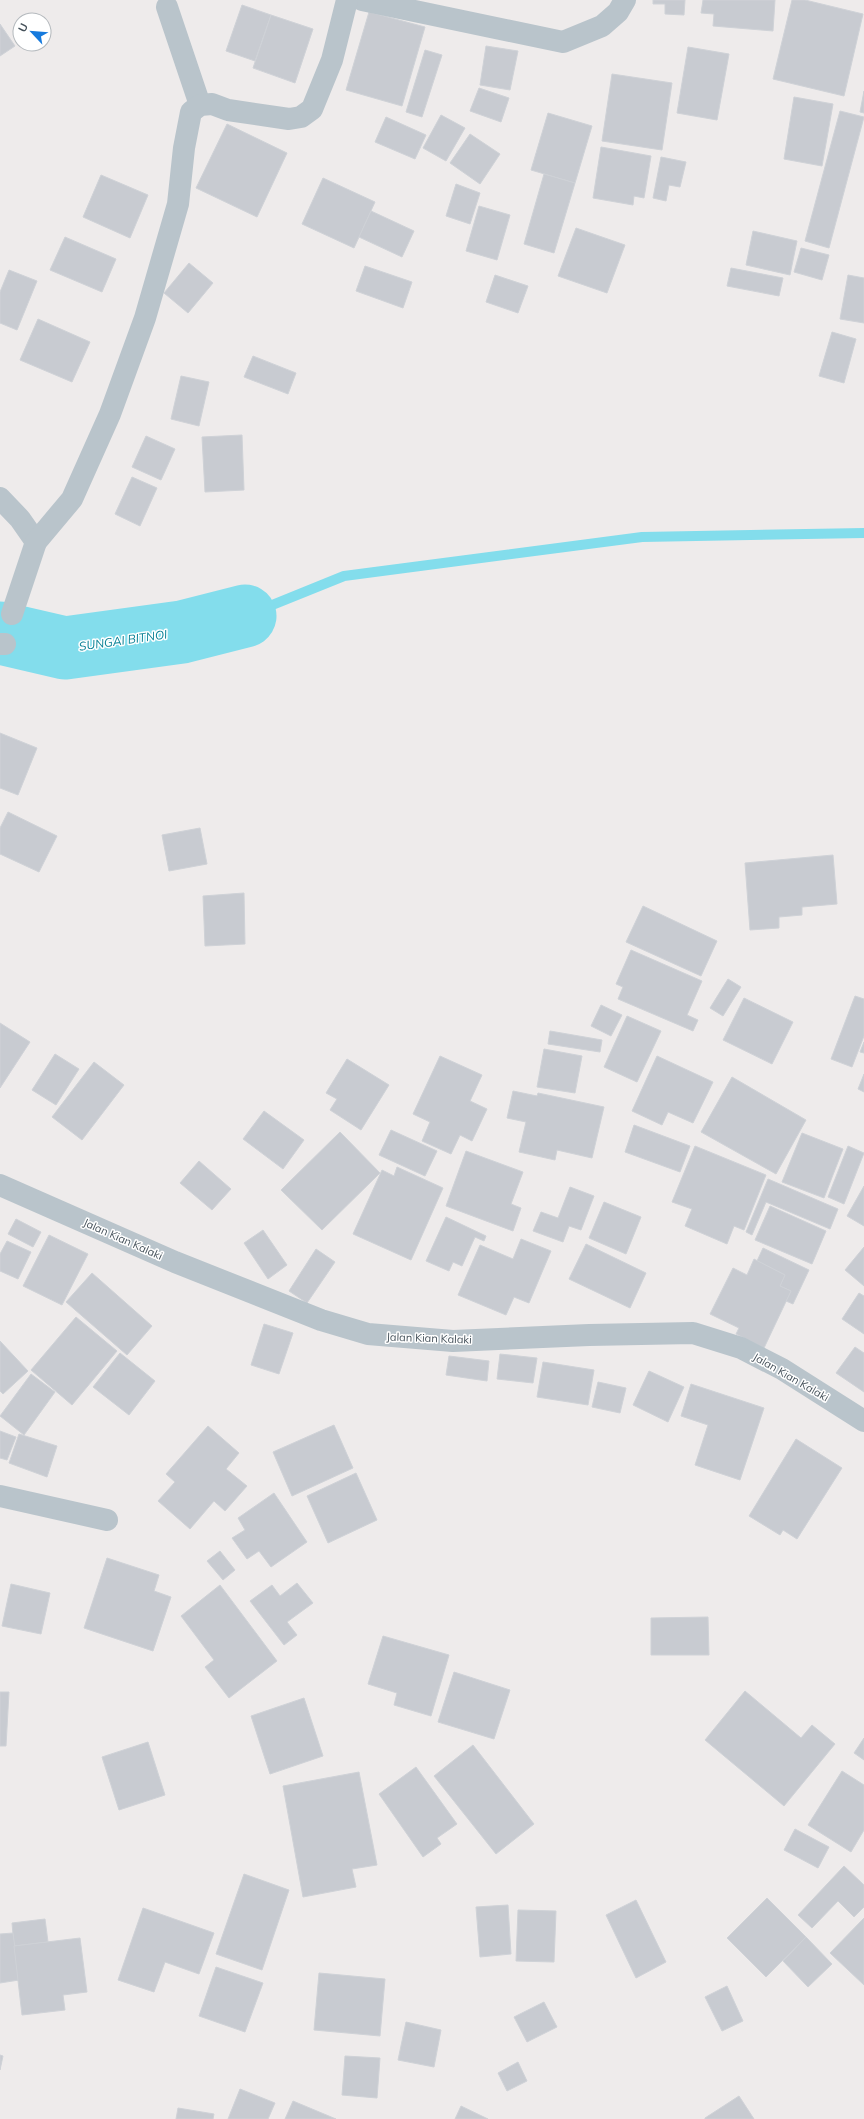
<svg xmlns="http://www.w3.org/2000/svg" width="864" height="2119" font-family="Mulish,sans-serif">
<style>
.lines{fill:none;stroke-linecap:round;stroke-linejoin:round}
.stream{stroke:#83ddec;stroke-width:10}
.river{stroke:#83ddec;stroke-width:63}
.building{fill:#c8cbd1;stroke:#cfd2d7}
.minor{stroke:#b9c4cb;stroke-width:22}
.tertiary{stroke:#b9c4cb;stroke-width:22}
.labels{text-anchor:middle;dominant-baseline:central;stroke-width:3;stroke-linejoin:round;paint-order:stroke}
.street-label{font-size:11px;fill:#445059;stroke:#fff}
.water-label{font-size:12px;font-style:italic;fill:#0b8296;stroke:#fff}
</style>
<rect width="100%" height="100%" fill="#eeebeb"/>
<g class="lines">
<path class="stream" d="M245,616L344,576L642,537L864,533"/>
<path class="river" d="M0,633L65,648L182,632L245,616"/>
</g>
<g class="building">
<path d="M653,0H685L684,15L665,14V4H653Z"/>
<path d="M703,0H775L773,31L713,26L714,14L701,13Z"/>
<path d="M792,0H805L863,14L844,96L773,79Z"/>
<path d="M242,5L271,15L255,61L226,51Z"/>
<path d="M369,12L425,27L402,106L346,90Z"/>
<path d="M271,15L313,29L295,83L253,68Z"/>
<path d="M0,24L15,46L0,56Z"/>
<path d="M486,46L518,51L510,90L480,85Z"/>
<path d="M688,47L729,54L717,120L677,113Z"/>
<path d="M425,50L442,55L422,117L406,112Z"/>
<path d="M612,74L672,83L662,150L602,141Z"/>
<path d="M479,88L509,98L501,122L470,111Z"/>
<path d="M864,91V113L860,112Z"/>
<path d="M794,97L833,104L822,166L784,159Z"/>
<path d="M840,111L864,117L829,248L805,241Z"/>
<path d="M548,113L592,126L575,183L531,170Z"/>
<path d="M441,115L465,128L446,161L423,148Z"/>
<path d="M386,117L426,135L415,159L375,142Z"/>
<path d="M227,124L287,153L257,217L196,188Z"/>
<path d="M470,134L500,154L480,184L450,163Z"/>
<path d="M601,147L651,156L644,198L634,196L633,205L593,198Z"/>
<path d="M661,157L686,162L680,187L669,185L666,201L653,198Z"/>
<path d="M544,174L575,183L554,253L524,244Z"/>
<path d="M101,175L148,195L130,238L83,217Z"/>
<path d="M323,178L375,202L354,248L302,224Z"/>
<path d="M456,184L480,193L470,224L446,216Z"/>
<path d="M479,206L510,215L497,260L466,251Z"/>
<path d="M371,211L414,231L402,257L359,237Z"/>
<path d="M576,228L625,245L607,293L558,276Z"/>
<path d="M753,231L797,241L790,275L746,265Z"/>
<path d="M65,237L116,259L102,292L50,270Z"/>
<path d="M801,248L829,255L822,280L794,272Z"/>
<path d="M189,263L213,283L188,313L164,293Z"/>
<path d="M365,266L412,282L403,308L356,291Z"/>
<path d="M731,268L783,278L779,296L727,286Z"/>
<path d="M9,270L37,281L17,330L0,323V292Z"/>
<path d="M495,275L528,286L518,313L486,302Z"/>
<path d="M848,275L864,278V323L840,319Z"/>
<path d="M38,319L90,342L72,382L20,360Z"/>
<path d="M832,332L856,339L844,383L819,376Z"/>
<path d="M253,356L296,373L288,394L244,377Z"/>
<path d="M181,376L209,382L199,426L171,419Z"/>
<path d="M242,435L244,490L205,492L202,437Z"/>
<path d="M146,436L175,449L161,480L132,467Z"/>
<path d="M132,477L157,488L140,526L115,514Z"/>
<path d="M0,733L37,748L18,795L0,788Z"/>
<path d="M8,812L57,836L39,872L0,854V828Z"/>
<path d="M200,828L207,864L169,871L162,835Z"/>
<path d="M833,855L837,904L802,907V915L779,917V928L750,930L745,863Z"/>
<path d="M244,893L245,944L205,946L203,896Z"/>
<path d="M643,906L717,941L701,976L626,942Z"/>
<path d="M631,950L702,981L687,1015L698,1020L693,1031L618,999L623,987L616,984Z"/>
<path d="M728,979L741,987L723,1016L710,1008Z"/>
<path d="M855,996L864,999V1036L852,1067L831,1059Z"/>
<path d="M744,998L793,1022L772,1064L723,1040Z"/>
<path d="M601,1005L622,1015L611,1036L591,1026Z"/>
<path d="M627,1016L661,1031L637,1082L604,1067Z"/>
<path d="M0,1023L30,1042L0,1088Z"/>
<path d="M550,1031L602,1040L600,1052L548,1044Z"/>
<path d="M864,1042V1053L860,1052Z"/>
<path d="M544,1049L582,1056L575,1093L537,1087Z"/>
<path d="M55,1054L79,1069L56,1105L32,1090Z"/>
<path d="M440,1056L482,1075L470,1101L487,1109L472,1141L460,1135L451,1154L422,1141L430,1122L413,1114Z"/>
<path d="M657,1056L713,1082L693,1123L668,1112L662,1125L632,1111Z"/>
<path d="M347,1059L389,1085L361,1130L330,1110L337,1099L326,1093Z"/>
<path d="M94,1062L124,1085L82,1140L52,1117Z"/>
<path d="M864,1074V1092L858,1089Z"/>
<path d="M732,1077L806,1120L776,1174L701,1132Z"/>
<path d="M513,1091L537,1096L538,1093L604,1107L592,1158L557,1150L555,1160L519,1152L526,1122L507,1118Z"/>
<path d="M264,1111L304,1140L283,1169L243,1139Z"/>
<path d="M634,1125L690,1146L680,1172L625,1152Z"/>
<path d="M391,1130L437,1151L425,1176L379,1155Z"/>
<path d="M340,1132L380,1173L322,1230L281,1190Z"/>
<path d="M802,1133L843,1149L824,1198L782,1182Z"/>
<path d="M695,1146L766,1175L744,1230L734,1226L727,1244L685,1226L692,1209L672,1202Z"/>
<path d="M848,1146L864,1153L844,1204L828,1197Z"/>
<path d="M466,1151L523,1172L511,1204L521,1208L513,1231L446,1206Z"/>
<path d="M199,1161L231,1189L212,1210L180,1183Z"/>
<path d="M397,1167L443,1188L411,1260L353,1234L382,1170L394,1176Z"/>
<path d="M768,1179L838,1209L830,1229L766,1202L752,1235L746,1232Z"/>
<path d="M864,1186V1226L847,1216Z"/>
<path d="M570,1187L594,1196L581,1230L569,1226L563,1242L533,1231L541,1212L558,1218Z"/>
<path d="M604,1202L641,1217L626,1254L589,1238Z"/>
<path d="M770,1206L826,1231L812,1264L755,1240Z"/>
<path d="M446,1217L486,1236L484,1241L475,1237L462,1266L453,1262L449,1271L426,1261Z"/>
<path d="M16,1219L41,1232L33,1247L8,1234Z"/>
<path d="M263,1230L287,1265L268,1279L244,1243Z"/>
<path d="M49,1235L88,1254L62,1305L23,1286Z"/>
<path d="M521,1239L551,1251L529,1303L514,1297L506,1315L458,1295L480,1245L513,1259Z"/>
<path d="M7,1241L31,1252L18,1279L0,1271V1254Z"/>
<path d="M586,1244L646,1273L630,1308L569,1279Z"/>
<path d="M864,1247V1286L845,1270Z"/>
<path d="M763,1248L809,1270L793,1304L786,1301L791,1291L780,1286L785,1275L757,1261Z"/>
<path d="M316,1249L335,1262L307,1303L289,1291Z"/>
<path d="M754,1259L785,1275L780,1286L791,1291L764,1348L736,1334L739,1328L710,1314L733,1268L747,1275Z"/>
<path d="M92,1273L152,1326L127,1355L66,1302Z"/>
<path d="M859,1293L864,1296V1334L842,1319Z"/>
<path d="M76,1317L117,1351L72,1405L31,1370Z"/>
<path d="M264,1324L293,1333L279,1374L251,1365Z"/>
<path d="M0,1341L28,1371L3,1394L0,1391Z"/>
<path d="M855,1347L864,1353V1392L836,1373Z"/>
<path d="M120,1353L155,1381L129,1415L93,1387Z"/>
<path d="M500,1354L537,1358L533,1383L497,1379Z"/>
<path d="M449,1356L489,1361L487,1381L446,1375Z"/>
<path d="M543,1362L594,1370L588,1405L537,1397Z"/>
<path d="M649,1371L684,1387L668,1422L633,1405Z"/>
<path d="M31,1374L55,1392L24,1435L0,1416Z"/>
<path d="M598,1382L626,1388L620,1413L592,1407Z"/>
<path d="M691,1384L764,1408L740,1480L695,1465L708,1425L681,1416Z"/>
<path d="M334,1425L353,1468L292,1496L273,1452Z"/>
<path d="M208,1426L239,1453L226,1469L247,1486L225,1511L214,1501L190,1529L158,1501L175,1482L166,1474Z"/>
<path d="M0,1431L16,1437L7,1460L0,1458Z"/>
<path d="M19,1434L57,1446L47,1477L9,1463Z"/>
<path d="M796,1439L842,1468L797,1539L783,1530L780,1535L749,1516Z"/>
<path d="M356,1473L377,1520L328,1543L307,1496Z"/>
<path d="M274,1493L307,1542L271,1567L259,1551L247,1559L232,1538L245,1530L238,1518Z"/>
<path d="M220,1551L235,1570L223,1580L207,1561Z"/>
<path d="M107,1558L159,1575L154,1591L171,1597L153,1651L84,1628Z"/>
<path d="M297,1583L313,1603L287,1622L297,1635L284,1645L250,1601L272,1585L280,1596Z"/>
<path d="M11,1584L50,1593L41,1634L2,1626Z"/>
<path d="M220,1585L277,1661L229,1698L205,1667L214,1660L181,1616Z"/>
<path d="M708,1617L709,1655H651V1618Z"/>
<path d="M383,1636L449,1655L431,1716L394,1705L397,1693L368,1684Z"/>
<path d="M454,1672L510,1690L494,1739L438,1722Z"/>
<path d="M745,1691L801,1738L812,1725L835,1744L784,1806L705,1740Z"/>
<path d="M0,1692H9L6,1746H0Z"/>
<path d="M304,1698L323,1756L270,1774L251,1716Z"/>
<path d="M864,1738V1760L854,1753Z"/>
<path d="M148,1742L165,1795L119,1810L102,1757Z"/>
<path d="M473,1745L534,1824L496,1854L434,1776Z"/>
<path d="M416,1767L457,1824L437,1838L441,1844L423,1857L379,1794Z"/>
<path d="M842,1771L864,1785V1830L851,1852L808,1825Z"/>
<path d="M359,1772L377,1865L352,1869L356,1887L303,1897L283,1786Z"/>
<path d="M795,1829L829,1847L818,1868L784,1850Z"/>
<path d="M844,1866L864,1885V1907L854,1917L838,1901L812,1928L798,1915Z"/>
<path d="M244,1874L289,1890L262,1970L216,1954Z"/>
<path d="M767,1898L806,1937L766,1977L727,1938Z"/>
<path d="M636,1900L666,1962L636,1978L606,1915Z"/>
<path d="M508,1905L511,1954L480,1957L476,1907Z"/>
<path d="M143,1908L214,1933L199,1974L165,1962L154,1992L118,1980Z"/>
<path d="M518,1910L556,1911L554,1962L516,1961Z"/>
<path d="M864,1918V1985L830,1953Z"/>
<path d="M45,1919L48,1942L14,1946L12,1923Z"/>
<path d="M13,1933L19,1980L0,1983V1934Z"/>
<path d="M806,1937L832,1964L808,1987L783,1961Z"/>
<path d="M80,1938L87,1992L63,1995L65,2010L22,2015L14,1946Z"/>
<path d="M216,1967L263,1983L245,2032L199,2016Z"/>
<path d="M319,1973L385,1979L380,2036L314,2030Z"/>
<path d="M727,1986L743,2021L722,2031L705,1997Z"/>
<path d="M544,2002L557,2027L527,2042L514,2017Z"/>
<path d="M406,2022L441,2030L434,2067L398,2060Z"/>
<path d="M0,2055L3,2056L0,2070Z"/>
<path d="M345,2056L380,2058L377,2098L342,2095Z"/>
<path d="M518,2062L527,2081L507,2091L498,2073Z"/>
<path d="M240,2089L275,2103L268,2119H228Z"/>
<path d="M739,2096L754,2119H705V2118Z"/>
<path d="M293,2101L336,2119H285Z"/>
<path d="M461,2106L488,2119H455Z"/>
<path d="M178,2108L214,2114L213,2119H176Z"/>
</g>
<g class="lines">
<g class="minor">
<path d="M362,0L563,42L602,26L618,12L625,0"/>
<path d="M167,7L200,105"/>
<path d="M0,498L20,519L36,542"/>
<path d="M12,614L36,542L72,499L110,414L145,318L178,204L184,148L191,112L200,105L212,104L228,110L289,119L301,117L312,109L332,60L347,0"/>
<path d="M0,644H5"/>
<path d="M0,1496L107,1520"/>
</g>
<path class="tertiary" d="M0,1185L175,1262L321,1320L368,1334L453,1341L589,1335L693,1333L741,1348L782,1369L864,1421"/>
</g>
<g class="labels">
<g class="street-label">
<text transform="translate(123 1239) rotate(24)">Jalan Kian Kalaki</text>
<text transform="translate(429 1338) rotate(2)">Jalan Kian Kalaki</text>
<text transform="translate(791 1377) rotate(30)">Jalan Kian Kalaki</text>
</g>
<g class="water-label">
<text transform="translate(123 640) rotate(-8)">SUNGAI BITNOI</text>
</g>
</g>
<g transform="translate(32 32) rotate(296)"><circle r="19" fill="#ffffff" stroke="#b4b9bd"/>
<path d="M0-3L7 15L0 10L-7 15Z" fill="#167add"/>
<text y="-6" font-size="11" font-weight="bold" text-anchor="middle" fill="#445059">U</text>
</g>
</svg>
